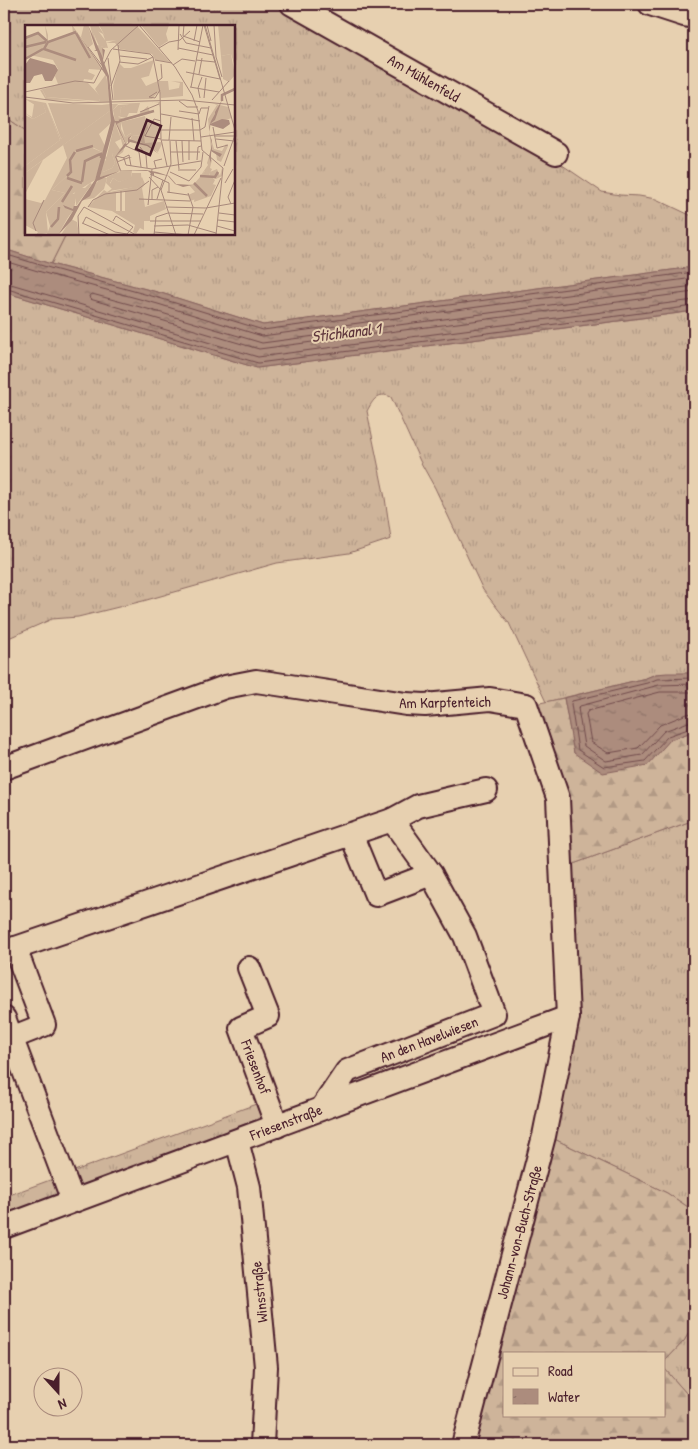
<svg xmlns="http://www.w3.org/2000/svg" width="698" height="1449" font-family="'Patrick Hand',sans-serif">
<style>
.grass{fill:url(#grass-tufts);stroke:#8c6a62}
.forest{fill:url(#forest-firs);stroke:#8c6a62}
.water{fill:url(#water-ripples);stroke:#85605c}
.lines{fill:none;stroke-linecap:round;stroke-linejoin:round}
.shore{stroke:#714b4c;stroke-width:1}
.minor-casing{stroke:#4a1f2b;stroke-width:26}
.minor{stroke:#e7d0b0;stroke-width:22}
.labels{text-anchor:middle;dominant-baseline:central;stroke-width:4;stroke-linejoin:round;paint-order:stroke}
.street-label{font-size:15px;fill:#4a1f2b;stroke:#e7d0b0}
.water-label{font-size:16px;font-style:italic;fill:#5e353b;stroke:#e7d0b0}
.inset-river{fill:none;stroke:#ac8c7d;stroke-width:2.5}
.inset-road{fill:none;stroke:#a8897b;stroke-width:1}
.view{fill:#4a1f2b;fill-opacity:0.15;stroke:#4a1f2b;stroke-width:2.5}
.inset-edge{fill:none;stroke:#4a1f2b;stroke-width:2.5}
</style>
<defs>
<pattern id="grass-tufts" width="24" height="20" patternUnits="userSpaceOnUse" patternTransform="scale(1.25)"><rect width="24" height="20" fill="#ceb49a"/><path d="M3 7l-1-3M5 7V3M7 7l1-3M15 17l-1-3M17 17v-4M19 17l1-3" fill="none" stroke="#b29a85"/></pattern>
<pattern id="forest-firs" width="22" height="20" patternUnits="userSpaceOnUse" patternTransform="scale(1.25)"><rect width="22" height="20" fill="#ceb49a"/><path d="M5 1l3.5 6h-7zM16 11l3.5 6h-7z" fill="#b29a85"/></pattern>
<pattern id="water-ripples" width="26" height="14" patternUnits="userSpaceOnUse" patternTransform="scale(1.25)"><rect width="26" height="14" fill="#ac8c7d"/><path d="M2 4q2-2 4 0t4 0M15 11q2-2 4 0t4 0" fill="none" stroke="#8e7267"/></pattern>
</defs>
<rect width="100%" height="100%" fill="#e7d0b0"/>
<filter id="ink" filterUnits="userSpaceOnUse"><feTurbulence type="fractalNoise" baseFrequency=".02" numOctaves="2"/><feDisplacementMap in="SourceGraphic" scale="10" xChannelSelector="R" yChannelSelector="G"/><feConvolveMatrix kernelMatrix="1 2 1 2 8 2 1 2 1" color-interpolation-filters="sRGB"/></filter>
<g filter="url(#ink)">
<g class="grass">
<path d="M4,4H278L552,158L602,192L620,195L639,196L656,199L694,217V267L263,325L161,293L51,264L66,234H234V26H26V131L4,116Z"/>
<path d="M4,292L257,368L688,312L694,366V673L656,674L646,678L546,702L509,623L483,590L435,488L420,461L391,397C378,391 373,400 367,411L385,498L391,539L349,553L277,563L143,601L78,617L52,619L4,640Z"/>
<path d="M694,820V1211L667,1193L550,1137L565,867Z"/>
<path d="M256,1104L264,1126L4,1222V1197Z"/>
<path d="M694,1324V1402L664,1368V1362L684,1341Z"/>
</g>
<g class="forest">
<path d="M4,116L26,131V234H66L51,264L4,249Z"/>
<path d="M564,698L574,753L647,765L670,740L694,731V820L565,867L530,705Z"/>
<path d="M550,1137L667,1193L694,1211V1324L684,1341L664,1362V1353H504V1415H664V1368L694,1402V1445H469Z"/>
</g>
<g class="water">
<path d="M4,249L51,264L161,293L263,325L694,267V311L257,368L4,292Z"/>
<path d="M667,673H694V731L670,740L648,765L603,773L574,753L564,698L646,678L656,674Z"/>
</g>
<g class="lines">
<g class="shore">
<path d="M4,254L50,268L159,298L263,330L694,272"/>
<path d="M4,261L48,274L158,304L262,336L694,278"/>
<path d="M4,282L258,357L694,300"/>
<path d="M694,286L262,343L155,311L92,294L89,296L90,299L259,349L694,292"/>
<path d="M4,288L258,363L694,306"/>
<path d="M694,678L657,679L647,683L572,701L571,704L578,750L604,767L645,761L668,736L694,727"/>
<path d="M694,684L659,685L580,706L578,708L584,746L606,761L642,755L664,731L694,720"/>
<path d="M694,692H660L588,711L586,714L591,742L608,753L638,748L660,725L687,714L694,713"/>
</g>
<defs>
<g id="minor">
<path d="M292,4L556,153"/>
<path d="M650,4L684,15L694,17"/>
<path d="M4,768L225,687L256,681L277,684L406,704L425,705L490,699L526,705L558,798L568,1017L544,1136L463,1445"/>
<path d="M392,820L418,806L486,790"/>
<path d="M351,834L376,895L431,874"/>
<path d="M4,952L392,820L431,874L465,936L494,1014L347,1071L322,1108"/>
<path d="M249,968L268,1016L241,1028L277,1126"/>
<path d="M4,1018L73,1201"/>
<path d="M11,1038L44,1025L15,948"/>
<path d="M237,1141L249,1187L266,1367L262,1445"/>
<path d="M4,1227L568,1017"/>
</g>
</defs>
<use href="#minor" class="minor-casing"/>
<use href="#minor" class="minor"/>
</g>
</g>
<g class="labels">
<g class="street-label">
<text transform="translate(424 78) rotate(30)">Am Mühlenfeld</text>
<text transform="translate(445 702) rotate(-1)">Am Karpfenteich</text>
<text transform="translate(429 1039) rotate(-21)">An den Havelwiesen</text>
<text transform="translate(256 1067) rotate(69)">Friesenhof</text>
<text transform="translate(286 1122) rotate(-21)">Friesenstraße</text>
<text transform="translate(519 1232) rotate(-75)">Johann-von-Buch-Straße</text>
<text transform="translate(259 1292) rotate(-96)">Winsstraße</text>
</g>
<g class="water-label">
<text transform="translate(346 332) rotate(-7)">Stichkanal 1</text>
</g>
</g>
<g transform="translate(25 25)">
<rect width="210" height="210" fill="#e7d0b0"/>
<path d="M20,0L23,10V16L48,8L47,0L77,45L64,44L63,47L70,50L67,55L59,54L58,57L17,64L21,72L74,77L75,72L70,64L81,49L85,77L21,75L15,65L33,59L30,51L33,44L28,35L5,30L0,35V13L14,8L22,16ZM66,3H71L80,15H97L81,16L83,23L74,21ZM129,35L124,51L116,53L121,61L133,56L135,65L127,74L89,75L88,61L94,38L99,43H106ZM133,77L115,78L112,88H104L102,92L113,90L123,81L125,87L105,94L92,91L96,89L95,83L105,79H93L88,85L87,79L135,77V82ZM21,78L36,114L77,80L85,79L86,85L0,148V141L35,115ZM9,79H18L21,87L8,94L0,88L7,92ZM120,91L123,103L120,108H106L100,112L96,97ZM90,97L96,114L90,117L96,126L87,129L90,138L87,143L78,147ZM107,110L119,111L120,118L136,117L137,119L133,127L114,116H105ZM63,121L79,128L70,155L36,176L47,185L33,210H17L22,209L25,201L21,187L40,168L27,165L46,147L44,136L49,127ZM183,142L187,144L184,150L190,155L188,159L171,161V174L165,176L163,170L170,167L164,160L169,159L181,145V152ZM107,148H116L117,161L84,166L88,163L85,159L88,153L94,157L106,152ZM75,153H82L79,164L69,173L59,175ZM46,194L52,197L54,210H36Z" fill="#ceb49a"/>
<path d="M59,0H63L68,19L63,23L56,12ZM65,0H73L80,11L74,0H111L145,37L130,35L127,29L95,24L90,18H81L91,15H80L78,9L67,3L72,20L83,23H77L78,33L69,16ZM116,0H144L141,9L143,16L134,22ZM193,0H210V42L206,29L196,31ZM133,56H143L144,65L154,63L155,58L146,56L158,57V71L136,73ZM51,57L63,58L76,72L74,76L21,72L17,64ZM0,74L21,78L35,115L0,141V90L8,94L21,87L18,80H10ZM23,78L77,80L79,83L36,114ZM187,78L203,82L207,93L186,99L184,107L189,124L197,126L201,119L203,121L196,137L192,135L191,128L187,126L185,132L186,126L184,132L187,135L185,143L181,152L180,146L174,153L183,140L182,138L186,125L183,94L192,80ZM107,79L95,83L96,89L93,92L101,94L125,88L96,97V104L100,112L108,107L120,108V111L107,110L101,119L95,108L99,117L100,121L98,127L90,133L95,147L75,152L80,130L84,135L80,134L82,140L78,147L87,143L90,138L87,129L98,122L92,99L96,96H90L88,85L93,80ZM86,85V98L74,109L80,121L79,128L65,121L49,127L44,136L46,147L27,165L40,168L21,187L23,208L11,210L13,207L0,200V174L16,178L20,175L42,133L38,120ZM18,135L8,154L0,169V148ZM197,143L198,145L197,151L191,154L185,152V156L183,158L191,160L186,171L169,177L171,159H182L185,147L192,144L195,151ZM97,145H107L106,153L94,157L88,153L85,158L89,163L85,167L117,160L116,157L112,158L117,152L120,159L117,163L120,182L139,176L141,184L125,191V196H119V205L115,203L111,209L108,207L110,200L87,186L63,182L79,165L82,167L87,164L81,158L82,152ZM100,166V186H91V167ZM65,158L67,159L51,181V173L48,186L39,197L38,190L46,186L34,183L40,182L36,177L42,167L49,169L53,163H60Z" fill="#ceb49a" fill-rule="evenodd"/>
<path d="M206,29L210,50L204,57L198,54L196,31Z" fill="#ceb49a"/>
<path d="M47,0L78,44L72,26H69L71,25L63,0L78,33L77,23L80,25L78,35L84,51L88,89L90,96H97L92,99L101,119L103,118V113L107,110H119H107L104,114L123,120L134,129L122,121L105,117L91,131L93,136L104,132H107L93,137L96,145H121L132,147L144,151L151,159L167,160L186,138L184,132L187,119L184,107V102L186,96L190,89V87L197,75L190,95L185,99L197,94L204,95L205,99L198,104L185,100L184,107L187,116V125L197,129L195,132L186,126V138L167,160L158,162L150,159L143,151L129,148V151L123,146L97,145L72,156L65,171L57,176L47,195L33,210L48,186L40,183L38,180L48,184L51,173L49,181H52L70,155L86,96L82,52ZM90,97L100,118L90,132L95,146L75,152ZM5,33L30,40L33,45L27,56H20L17,49L9,51L5,58H0V40Z" fill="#ac8c7d" fill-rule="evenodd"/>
<path class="inset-river" d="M51,7L23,17L19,24L51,35M51,8L65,33M0,13L13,8L22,16M0,22L21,17M0,34L18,24M197,76V70L210,64M94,96L129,86M51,126L68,121M42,151L46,147L45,135L50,127M175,151L190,152L193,147M42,153L57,158M57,157L60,136L73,130L76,129V133M169,158L182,171M37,177L47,161M26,202L33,194L34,182"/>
<path class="inset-road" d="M114,0L150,42L167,70L173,86L177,125L198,143L191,210M159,0L158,11L175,17M180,0L210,105M182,0L186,16M189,0L191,32M155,9L161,18L186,23M169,16L172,0M63,22L79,43M134,23L144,17L155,15L165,6M153,23L188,30M88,24L125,29L128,32M153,25L154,0M95,31L122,34M128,32L135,68L136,114L142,141M191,32L197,52M83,33L88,75M130,35L147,38M171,35L190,37M94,37L113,39L128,32M148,40L157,34L170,36M161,47L195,54L179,0M174,49L177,33M133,56L137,53L136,39M86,61L95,36L93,20M165,62L194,67M166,62L178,0M0,67L50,56L69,58L86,25L114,0M132,67L124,72L130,73L135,65M0,72L48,78L159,75L210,80M175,73L173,63L177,52M179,73L181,53M187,75L204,56M154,76L162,82H173M154,86L174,89L176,83H183M115,87L134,79M136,89L175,96M167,93L169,116M188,102L192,123L203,120M136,105H175M175,105L180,102L184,81M189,111H210M176,112L210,107M136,114L120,111L129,94L136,96M191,114L209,116M137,115L176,116M144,115L146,92M164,115V135M151,116L154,144M157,116L158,137M101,121L114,127L116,142M115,122L121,130L122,143M145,127H175M91,131L99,133L101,140L127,144L176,136M98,133L104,130L106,141M172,135L173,122L176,121M199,141L210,110M131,143L129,136L137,134M153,145H171M145,147L164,156L176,142L178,127M125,149L144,158V168M124,152L136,165L151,210M200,158L208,144M136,165L146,139L145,116M96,166V186M142,167L163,170M114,174L165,176M127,174V165L133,162M132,174L138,155M206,179L203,172L210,155M123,180L127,144M63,182L68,175L80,169L112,165L124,156M141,182L181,183L210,178M194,188L210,190M193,195L210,197M88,196L91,191L108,202L102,209L90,207M125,196H176M57,198L85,210M58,198L61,192L90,207M129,201L163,200L191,208M192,201L210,206M11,206L8,198L19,175M129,207L164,210M54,210L53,191L59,182L111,210M129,210L131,192L143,188L178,189M163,210L168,182L163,168M169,210L196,153"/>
<path class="view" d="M122,95L136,101L125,130L111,124Z"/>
<rect width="210" height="210" class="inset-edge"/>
</g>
<rect width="698" height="1449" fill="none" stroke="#e7d0b0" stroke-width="20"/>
<rect x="10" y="10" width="678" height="1429" fill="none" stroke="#4a1f2b" stroke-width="2" filter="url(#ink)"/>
<rect x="503" y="1352" width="162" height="65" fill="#e7d0b0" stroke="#a8897b"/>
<rect x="513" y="1368" width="25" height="8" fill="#e7d0b0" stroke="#a8897b"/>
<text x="548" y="1376" font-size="15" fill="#4a1f2b">Road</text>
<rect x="513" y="1389" width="25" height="15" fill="url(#water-ripples)" stroke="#a8897b"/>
<text x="548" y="1402" font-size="15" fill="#4a1f2b">Water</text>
<g transform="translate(58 1392) rotate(159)"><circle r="24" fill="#e7d0b0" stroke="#a8897b"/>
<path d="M0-4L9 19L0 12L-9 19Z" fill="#4a1f2b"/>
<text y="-8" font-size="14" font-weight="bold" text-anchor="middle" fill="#4a1f2b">N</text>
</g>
</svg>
